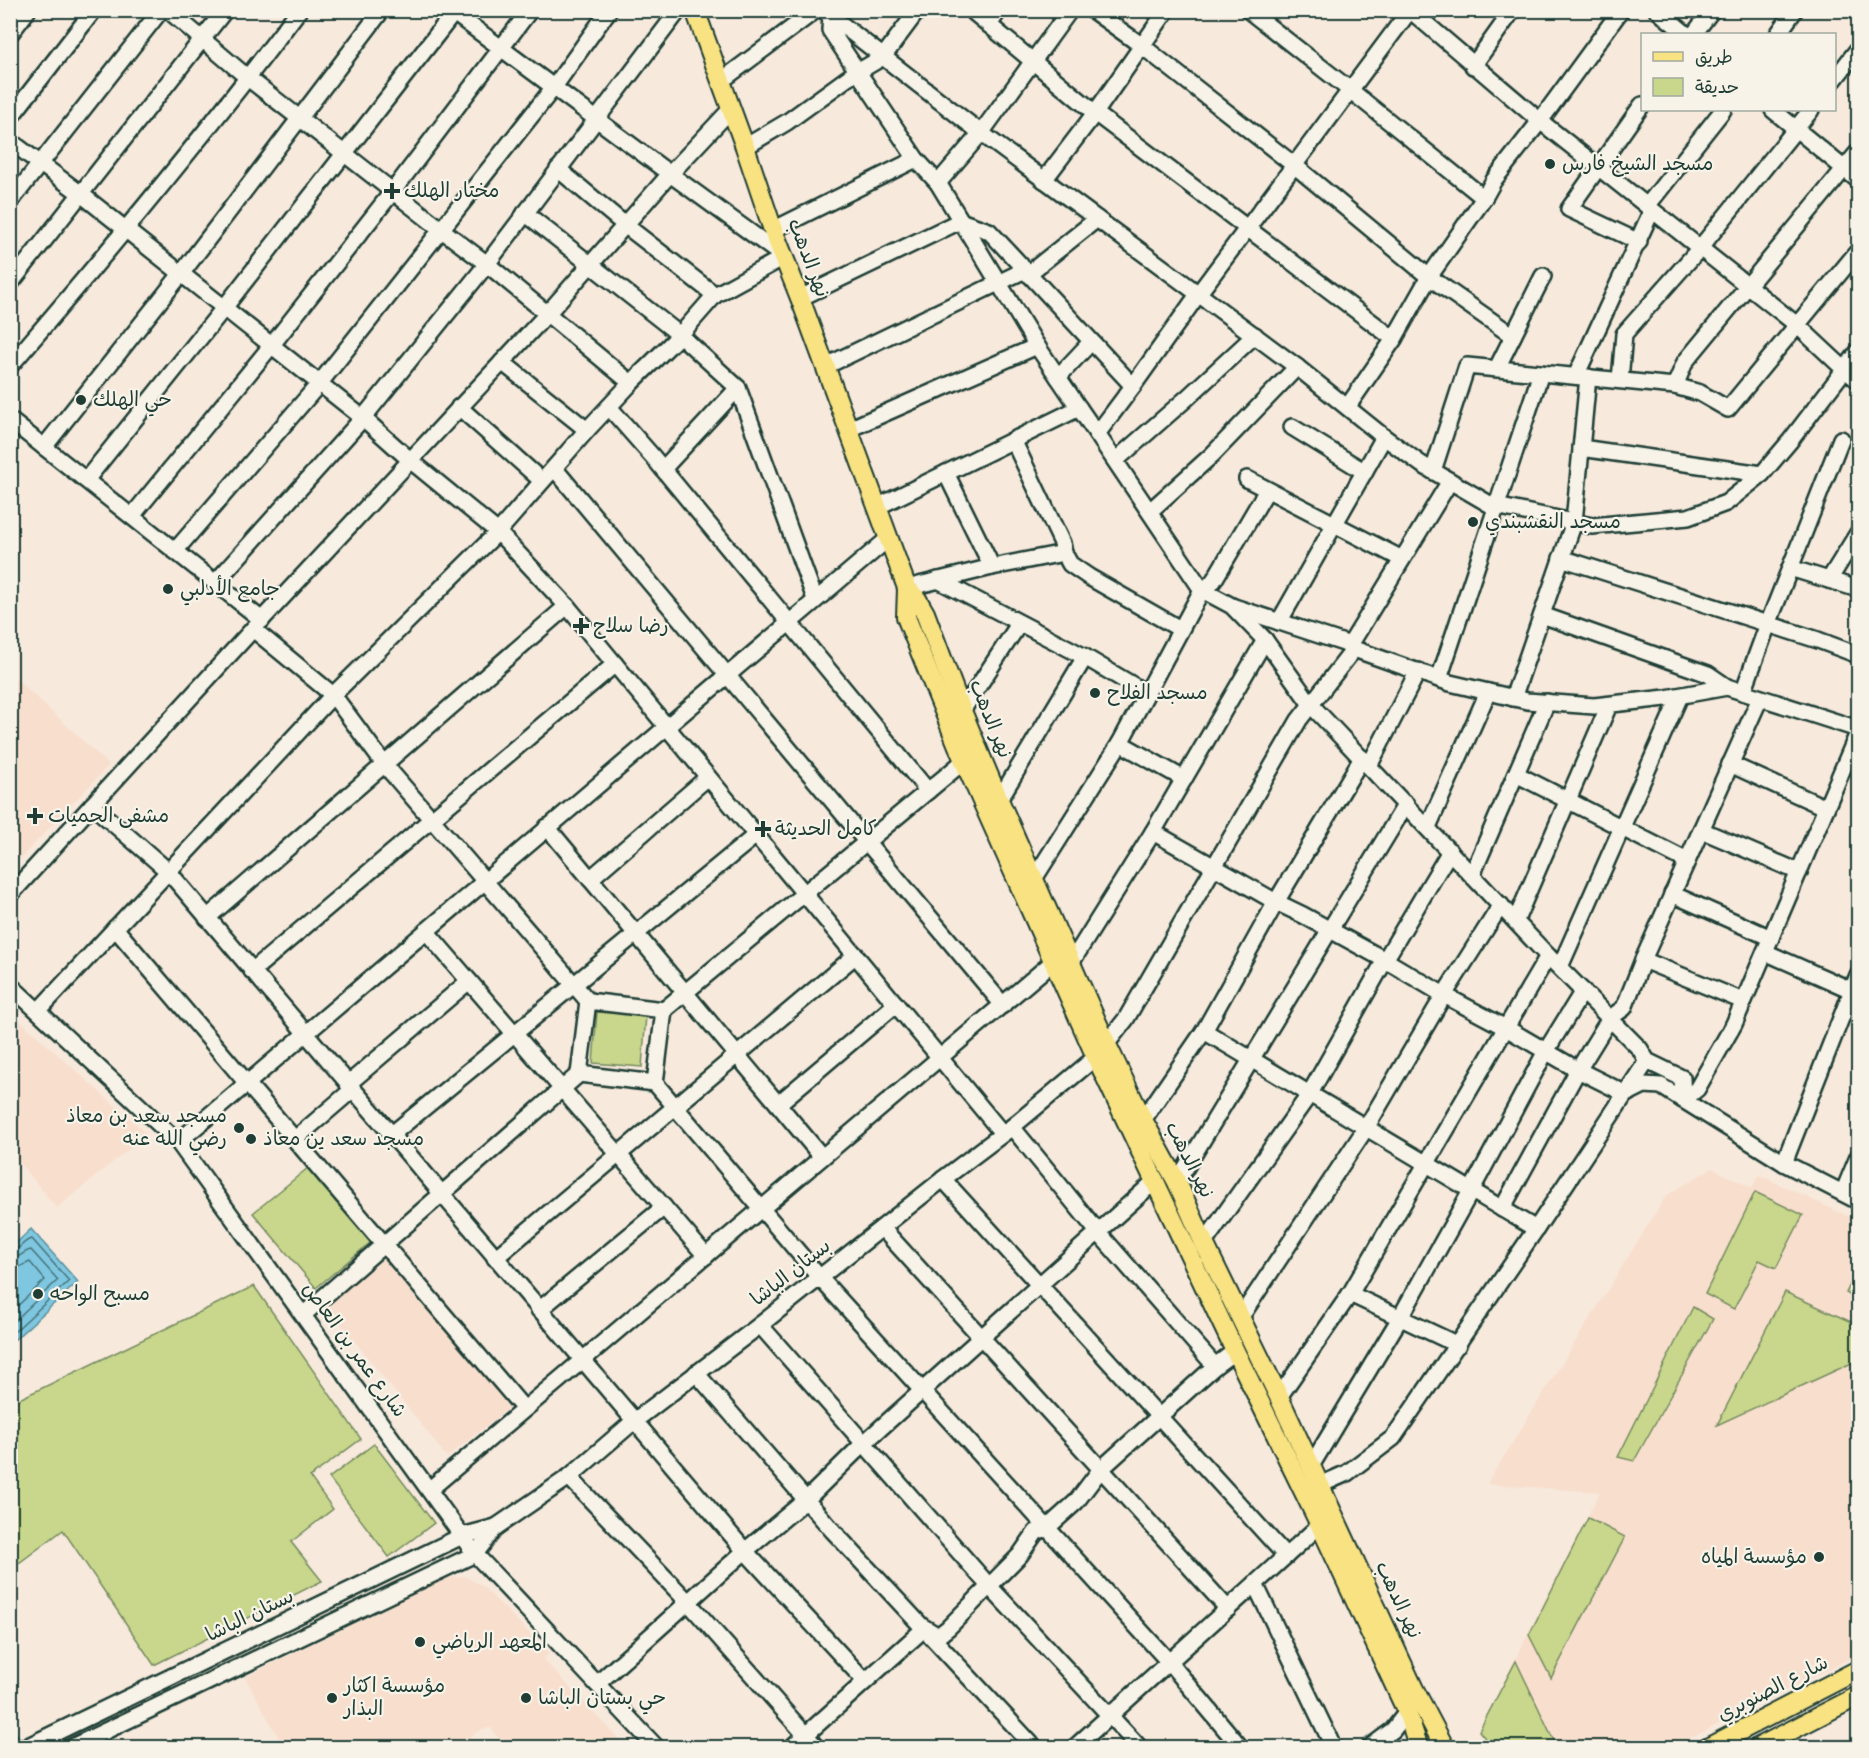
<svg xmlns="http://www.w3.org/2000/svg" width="1869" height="1758" font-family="Mynerve,'Playpen Sans Arabic',sans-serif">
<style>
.built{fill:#f8decd}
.green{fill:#c8d78b;stroke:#748a60;stroke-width:1.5}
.water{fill:#7fc6e0;stroke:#598f9b;stroke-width:1.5}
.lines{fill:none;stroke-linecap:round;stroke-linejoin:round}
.shore{stroke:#457479;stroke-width:1.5}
.stream{stroke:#598f9b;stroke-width:4}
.minor-casing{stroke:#1f3d34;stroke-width:20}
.major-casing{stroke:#1f3d34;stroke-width:22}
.minor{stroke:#f7f3e8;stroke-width:15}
.major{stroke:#f8e281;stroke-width:18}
.poi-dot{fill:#1f3d34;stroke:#f7f3e8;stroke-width:2}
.labels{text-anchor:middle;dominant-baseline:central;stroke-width:4.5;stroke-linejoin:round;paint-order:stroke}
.poi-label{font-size:20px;fill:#1f3d34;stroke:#f7f3e8;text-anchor:start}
.street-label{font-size:20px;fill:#1f3d34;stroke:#f7f3e8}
</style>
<rect width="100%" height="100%" fill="#f7e9dc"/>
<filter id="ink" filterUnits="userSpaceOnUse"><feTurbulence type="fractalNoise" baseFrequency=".0167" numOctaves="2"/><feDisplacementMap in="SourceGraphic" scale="12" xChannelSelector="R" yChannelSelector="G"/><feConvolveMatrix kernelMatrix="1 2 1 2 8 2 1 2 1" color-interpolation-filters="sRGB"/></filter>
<g filter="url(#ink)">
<g class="built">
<path d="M10,673L109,765L11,868H10Z"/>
<path d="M10,1012L147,1134L57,1208L11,1152Z"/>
<path d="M1712,1168L1752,1188L1759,1175L1858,1221V1653L1849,1659L1672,1747H1492L1479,1731L1600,1492L1487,1484L1666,1196Z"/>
<path d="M387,1256L509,1408L447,1457L326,1305Z"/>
<path d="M464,1576L481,1585L549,1653L543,1659L626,1747H505L491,1728H484L453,1747H371L369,1743L353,1747H284L245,1677L447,1578Z"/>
</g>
<g class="green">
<path d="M597,1012L646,1015L642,1067L593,1063Z"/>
<path d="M309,1167L371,1242L316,1288L253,1213Z"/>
<path d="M1755,1192L1803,1215L1776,1268L1759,1260L1734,1309L1705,1294Z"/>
<path d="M1858,1268V1300L1846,1293Z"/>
<path d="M254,1286L361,1439L310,1477L333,1509L291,1542L322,1581L154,1665L63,1530L11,1569V1403Z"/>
<path d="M1785,1292L1858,1325V1364L1856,1361L1717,1425Z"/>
<path d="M1693,1307L1713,1319L1634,1461L1618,1457Z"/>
<path d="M374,1444L434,1523L389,1557L329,1478Z"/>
<path d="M1588,1518L1625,1537L1551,1678L1529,1635Z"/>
<path d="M1516,1661L1557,1747H1492L1479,1731Z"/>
</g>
<path class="water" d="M31,1229L78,1282L14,1340L10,1337L11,1248Z"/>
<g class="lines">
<g class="shore">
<path d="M10,1252C20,1251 23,1240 32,1239L69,1281L14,1332L10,1333"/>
<path d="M10,1259C20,1259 23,1251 31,1250L58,1280L10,1325"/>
<path d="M10,1268L19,1267L30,1262L45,1280L10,1313"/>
</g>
<path class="stream" d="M10,1724L21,1744"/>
<defs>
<g id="minor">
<path d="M168,10L248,78L442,230L487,264L631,383"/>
<path d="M823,10L981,133L1297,367L1384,437L1421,464L1491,505L1592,526L1688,517L1726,503L1762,474L1790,441L1858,352"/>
<path d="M971,10L1095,113L1394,339"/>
<path d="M1092,10L1141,45L1294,165L1429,277L1513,336L1497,368"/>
<path d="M1248,10L1350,90L1484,198"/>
<path d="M1410,10L1540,121L1797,325L1844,369L1858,380"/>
<path d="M1657,10L1686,34"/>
<path d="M831,16L830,30L916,159L938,183L1037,346L1079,408"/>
<path d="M989,25L999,10"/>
<path d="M10,34L28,10"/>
<path d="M1694,34L1712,10"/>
<path d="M1778,34L1795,10"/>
<path d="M1473,66L1513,10"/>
<path d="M1834,80L1858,49"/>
<path d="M721,81L816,10"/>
<path d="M1773,110L1858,180"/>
<path d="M10,118L94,10"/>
<path d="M10,141L81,194L363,418L410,460L498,532L567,606L1002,1133"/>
<path d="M745,147L787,122L849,77L883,57L918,10"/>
<path d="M558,169L625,225L715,295"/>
<path d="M1044,180L1095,113L1167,10"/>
<path d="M938,183L981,133L1070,10"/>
<path d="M10,202L161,10"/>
<path d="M1647,206L1723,110"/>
<path d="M525,213L680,335L738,388L815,599"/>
<path d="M773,230L916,159"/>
<path d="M1639,242L1569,209L1642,105"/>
<path d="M1028,274L1097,219"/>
<path d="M10,284L225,10"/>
<path d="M800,298L960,221L989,231L1133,386"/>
<path d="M1513,336L1543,276"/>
<path d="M502,362L587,430"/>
<path d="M10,366C110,250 207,133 299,10"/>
<path d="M826,366L1025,270"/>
<path d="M1576,376L1652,210"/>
<path d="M1058,377L1091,342"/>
<path d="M1620,380L1624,334L1700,248L1811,110"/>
<path d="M1675,386L1685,362L1858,152"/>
<path d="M1348,406L1394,339L1429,277L1484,198L1494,180L1540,121L1621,10"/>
<path d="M459,407L542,481"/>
<path d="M609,407L653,457L928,791"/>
<path d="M10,420L262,620"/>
<path d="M1292,427L1365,472"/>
<path d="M849,429L1037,346"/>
<path d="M1097,434L1202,590L1232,606L1265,640L1312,706L1548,956L1640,1049L1647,1061L1682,1078L1683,1100L1784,1163L1858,1201"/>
<path d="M1013,440L1062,543L1064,553"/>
<path d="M44,447L181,274L382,10"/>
<path d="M1581,448L1762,474"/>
<path d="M1116,460L1187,398L1255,335"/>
<path d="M554,468L1003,1005"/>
<path d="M663,469L738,388"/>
<path d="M1433,471L1467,366L1675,386L1700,393L1728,409L1858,251"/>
<path d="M946,473L992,567"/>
<path d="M1247,479L1402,559"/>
<path d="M86,480L224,308L456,10"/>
<path d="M877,507L1079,408L1097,434L1133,386L1199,293L1410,10"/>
<path d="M1150,511L1212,455L1297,367"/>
<path d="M132,516L271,346L393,191L530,10"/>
<path d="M175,551L319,384L554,87L609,10"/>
<path d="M1561,558L1818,640L1858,655"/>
<path d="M1790,568L1858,589"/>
<path d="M938,580L1085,657L1146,693"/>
<path d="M1829,580L1858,533"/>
<path d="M215,583L363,418L487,264L679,10"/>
<path d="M907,588L992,567L1064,553L1070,564L1089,577L1180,629"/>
<path d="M1234,607L1350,645L1354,649L1450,683L1527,701L1594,706L1666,698L1727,687L1858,729"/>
<path d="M1542,615L1708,674L1727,687"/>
<path d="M1279,622L1384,437"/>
<path d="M253,629L333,695L384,764L588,1001"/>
<path d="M1350,645L1450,481"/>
<path d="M1439,679L1541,373"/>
<path d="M1743,692L1768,624L1841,439"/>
<path d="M1513,698L1574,522L1588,377"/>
<path d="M962,711L1019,624"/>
<path d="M1120,743L1184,779"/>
<path d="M1730,764L1826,808"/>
<path d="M1369,766L1418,671"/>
<path d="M1516,774L1687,861"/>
<path d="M999,800L1085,657"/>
<path d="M92,805L168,871L745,1551L865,1681"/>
<path d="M547,827L822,1157"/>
<path d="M1428,827L1488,692"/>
<path d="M1701,830L1799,872"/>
<path d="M1153,832L1276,902L1303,915L1385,960L1444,995L1506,1028L1578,1070L1626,1094L1644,1085L1661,1086L1683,1100L1697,1089L1734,1024L1858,733"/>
<path d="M1472,875L1547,702"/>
<path d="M590,879L708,777"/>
<path d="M1034,879L1120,743L1202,590L1208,587L1214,580L1267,490"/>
<path d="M1672,894L1771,938"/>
<path d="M10,895L253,629L547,314L670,174L731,109"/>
<path d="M207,918L567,606"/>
<path d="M1516,920L1609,705"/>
<path d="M115,928L524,1409"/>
<path d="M426,931L706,1256"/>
<path d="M1765,952L1858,993"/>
<path d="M1643,960L1743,1001"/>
<path d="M1071,963L1153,832L1265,640"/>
<path d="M1560,967L1680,696"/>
<path d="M252,971L615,664"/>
<path d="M10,985L178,1142L475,1554L657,1748"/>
<path d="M39,1010L333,695L498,532L587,430L631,383L680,335L715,295L784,257L670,174L450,10"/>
<path d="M1204,1031L1536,1229"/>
<path d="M579,1074L655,1083L664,1010L964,761"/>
<path d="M655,1083L820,1278L1169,1662L1241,1748"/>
<path d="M348,1084L469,981"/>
<path d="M778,1104L896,1004"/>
<path d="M1143,1120L1204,1031L1276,902L1362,758"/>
<path d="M1012,1127L1098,1232L1215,1366"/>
<path d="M391,1135L756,835"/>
<path d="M295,1139L352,1090"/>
<path d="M178,1142L889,538"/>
<path d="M1784,1163L1858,975"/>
<path d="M943,1179L1286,1556"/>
<path d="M1177,1182L1406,804"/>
<path d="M1843,1193L1858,1157"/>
<path d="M1502,1209L1578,1070L1610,1018L1624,1008L1643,960L1760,698"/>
<path d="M882,1228L1228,1609"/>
<path d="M1204,1243L1309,1095L1385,960L1450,851"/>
<path d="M495,1258L856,955"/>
<path d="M1350,1294L1458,1345"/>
<path d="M539,1310L664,1207"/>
<path d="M303,1315L579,1074L588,1001L664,1010"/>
<path d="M1240,1318L1366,1128L1444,995L1501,905"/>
<path d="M760,1325L989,1586L1140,1748"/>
<path d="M696,1373L833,1531L1035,1748"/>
<path d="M1279,1397L1350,1294L1548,956"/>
<path d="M1311,1466L1400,1318L1471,1191L1546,1051L1583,991"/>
<path d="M569,1477L688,1602L817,1748"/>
<path d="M1311,1489L1347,1473L1393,1438L1536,1229L1647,1061"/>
<path d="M429,1490L1054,961"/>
<path d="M1255,1584L1334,1748"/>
<path d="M597,1684L745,1551L807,1499L864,1443L1156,1180"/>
<path d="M24,1748L462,1536L496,1527"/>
<path d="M70,1748L475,1554L496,1527L569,1477L633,1422L760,1325L943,1179L1012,1127L1096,1057L1126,1019L1299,720L1354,649"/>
<path d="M791,1748L925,1628L938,1636L948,1628L1020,1555L1036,1532L1047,1528L1076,1502L1101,1469L1215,1366L1235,1351"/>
<path d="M1074,1748L1320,1525"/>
<path d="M1369,1748L1393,1730L1407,1712"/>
</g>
<g id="major">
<path d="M695,10L745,147L773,230L800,298L907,588L917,599L925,613L962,711L999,800L1107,1045L1143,1120L1177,1182L1204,1243L1279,1397L1414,1689L1445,1748"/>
<path d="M907,588L906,617L964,761L1096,1057L1235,1351L1320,1525L1407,1712L1419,1748"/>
<path d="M1707,1748L1858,1670"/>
<path d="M1757,1748L1858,1696"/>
</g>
</defs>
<use href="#minor" class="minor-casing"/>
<use href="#major" class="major-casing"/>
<use href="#minor" class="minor"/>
<use href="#major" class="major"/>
</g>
</g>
<g class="poi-dot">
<circle cx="1550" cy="164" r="6"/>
<path d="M389 182h6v6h6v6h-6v6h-6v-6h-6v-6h6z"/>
<circle cx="81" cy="400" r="6"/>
<circle cx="1473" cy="522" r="6"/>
<circle cx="168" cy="589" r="6"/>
<path d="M578 617h6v6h6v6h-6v6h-6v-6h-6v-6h6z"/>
<circle cx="1095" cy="693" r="6"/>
<path d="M32 807h6v6h6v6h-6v6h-6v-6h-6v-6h6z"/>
<path d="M760 820h6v6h6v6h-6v6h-6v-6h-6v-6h6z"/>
<circle cx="239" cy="1128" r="6"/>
<circle cx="251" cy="1139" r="6"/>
<circle cx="38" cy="1294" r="6"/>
<circle cx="1819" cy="1557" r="6"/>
<circle cx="420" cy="1642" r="6"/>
<circle cx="332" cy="1698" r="6"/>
<circle cx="526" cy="1698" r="6"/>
</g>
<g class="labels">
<g class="poi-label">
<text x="1562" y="164">مسجد الشيخ فارس</text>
<text x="404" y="191">مختار الهلك</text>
<text x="93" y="400">حي الهلك</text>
<text x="1485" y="522">مسجد النقشبندي</text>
<text x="180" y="589">جامع الأدلبي</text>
<text x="593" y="626">رضا سلاح</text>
<text x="1107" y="693">مسجد الفلاح</text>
<text x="48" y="816">مشفى الحميات</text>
<text x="775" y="829">كامل الحديثة</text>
<text x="227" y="1116" text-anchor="end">مسجد سعد بن معاذ<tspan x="227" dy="23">رضي الله عنه</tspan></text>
<text x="263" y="1139">مسجد سعد ين معاذ</text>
<text x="50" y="1294">مسبح الواحه</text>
<text x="1807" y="1557" text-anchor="end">مؤسسة المياه</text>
<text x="432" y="1642">المعهد الرياضي</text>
<text x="344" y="1686">مؤسسة اكثار<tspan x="344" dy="23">البذار</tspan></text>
<text x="538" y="1698">حي بستان الباشا</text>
</g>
<g class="street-label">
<text transform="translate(808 258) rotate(69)">نهر الدهب</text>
<text transform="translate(990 719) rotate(68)">نهر الدهب</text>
<text transform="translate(1189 1160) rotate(63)">نهر الدهب</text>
<text transform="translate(791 1273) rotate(-38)">بستان الباشا</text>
<text transform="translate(354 1350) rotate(54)">شارع عمر بن العاص</text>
<text transform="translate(1398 1600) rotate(65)">نهر الدهب</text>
<text transform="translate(250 1616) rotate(-26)">بستان الباشا</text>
<text transform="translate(1773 1689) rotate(-27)">شارع الصنوبري</text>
</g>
</g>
<rect width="1869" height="1758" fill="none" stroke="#f7f3e8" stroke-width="36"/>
<rect x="18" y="18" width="1833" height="1722" fill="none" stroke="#1f3d34" stroke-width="2" filter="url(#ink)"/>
<rect x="1641" y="33" width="195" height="78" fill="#f7f3e8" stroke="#a1aaa0" stroke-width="1.5"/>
<rect x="1653" y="52" width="30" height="9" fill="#f8e281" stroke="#a1aaa0" stroke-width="1.5"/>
<text x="1695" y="63" font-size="18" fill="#1f3d34">طريق</text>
<rect x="1653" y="78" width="30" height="18" fill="#c8d78b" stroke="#a1aaa0" stroke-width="1.5"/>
<text x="1695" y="93" font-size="18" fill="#1f3d34">حديقة</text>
</svg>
